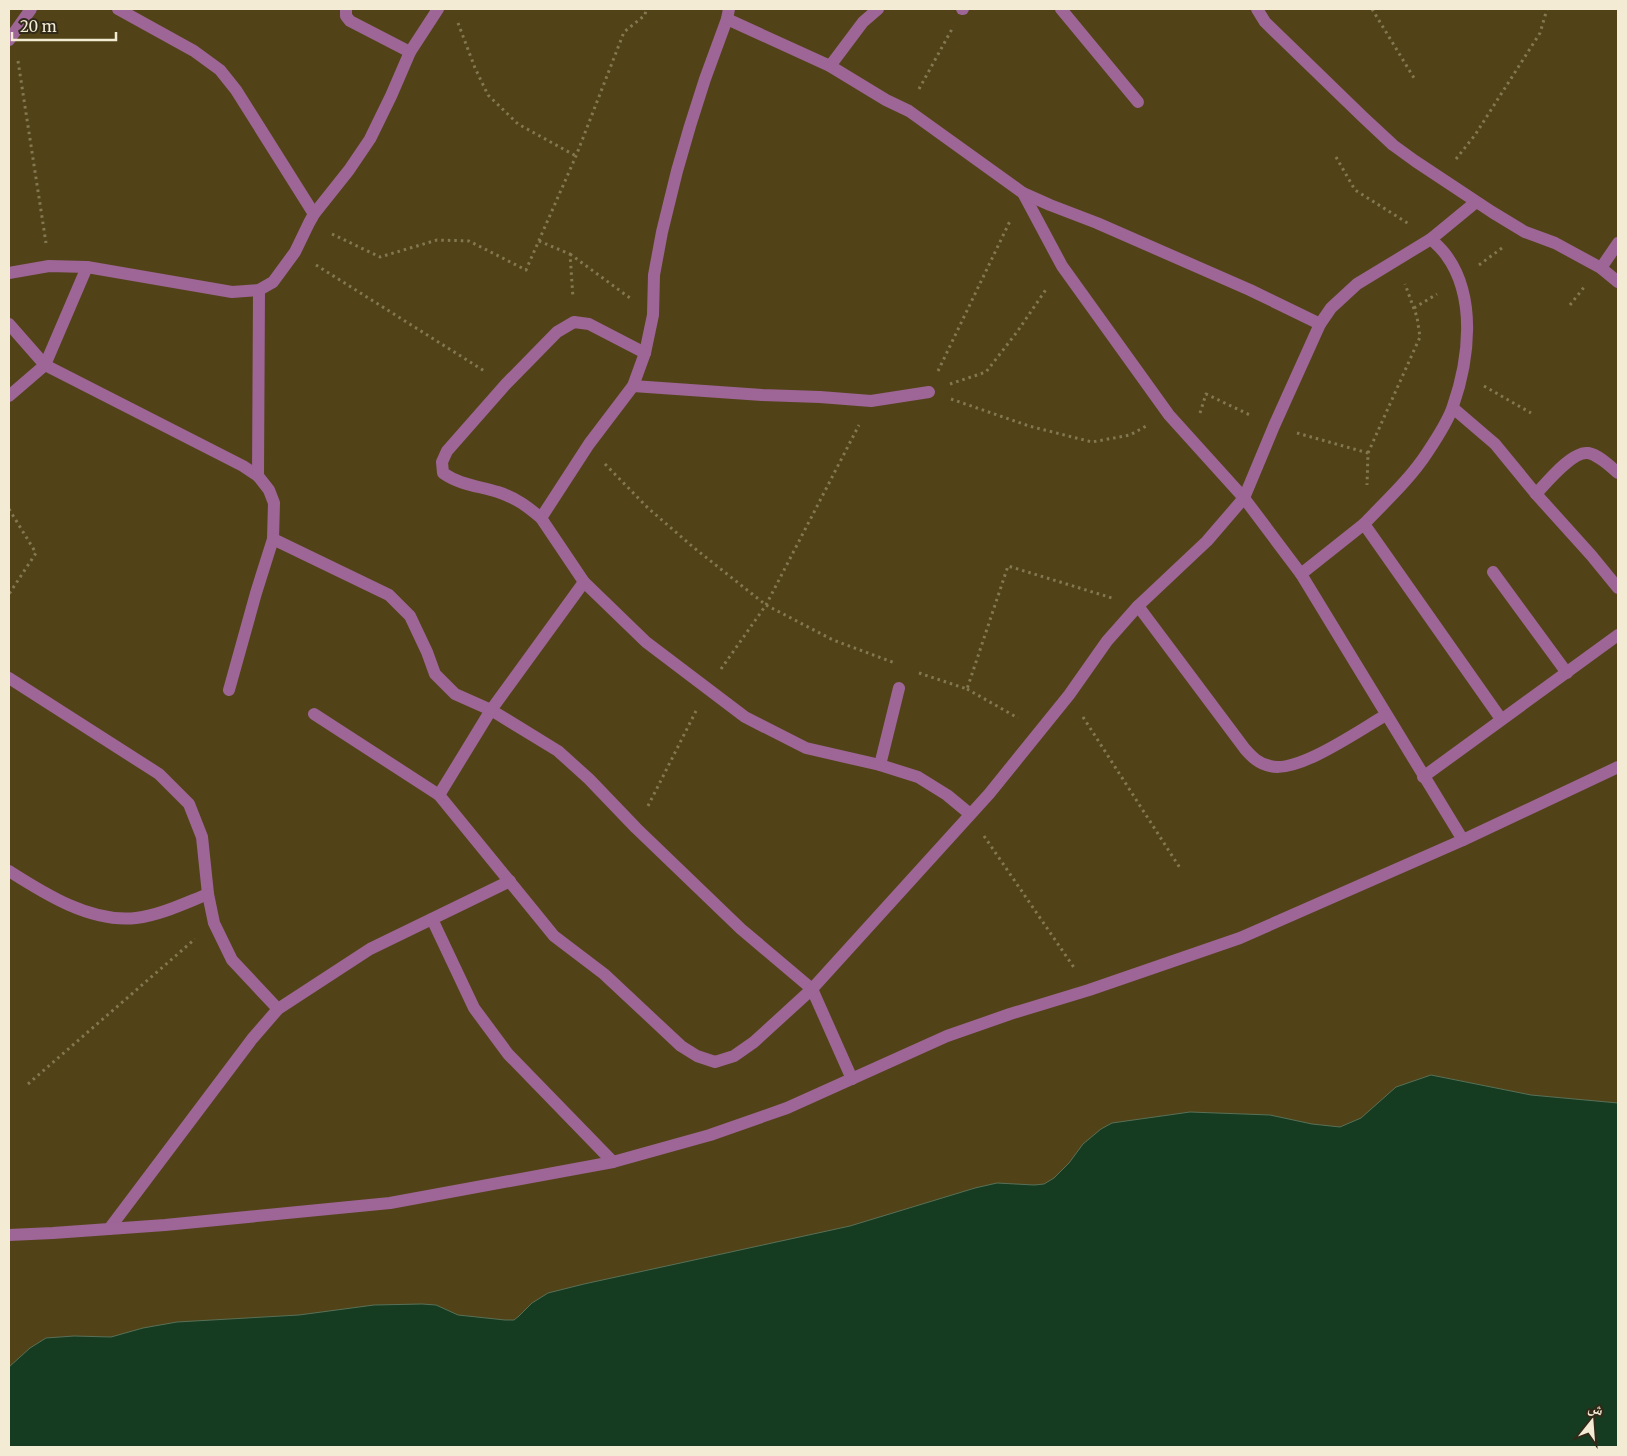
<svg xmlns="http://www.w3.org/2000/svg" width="1627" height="1456" font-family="Merriweather,'Noto Naskh Arabic',serif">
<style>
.water{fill:#153c21;stroke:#587057}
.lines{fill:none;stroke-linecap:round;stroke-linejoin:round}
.path{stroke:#847852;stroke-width:3;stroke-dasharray:2.5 4;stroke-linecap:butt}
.minor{stroke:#9e6597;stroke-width:12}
</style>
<rect width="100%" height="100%" fill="#514317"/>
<path class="water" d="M1431,1075L1531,1095L1618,1103V1447H9V1367L30,1348L46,1338L74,1336L111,1337L143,1328L177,1322L299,1315L374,1305L422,1304L436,1305L458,1315L505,1320H514L519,1316L532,1303L548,1293L584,1284L850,1226L975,1188L997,1183L1034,1185L1044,1184L1054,1178L1069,1163L1083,1144L1101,1129L1112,1123L1190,1112L1270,1115L1312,1124L1340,1127L1361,1118L1396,1087Z"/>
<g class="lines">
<g class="path">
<path d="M1372,9L1414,78"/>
<path d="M458,23L475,68L488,95L518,124L576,156"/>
<path d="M18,61L46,243"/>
<path d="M919,89L952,29"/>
<path d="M1336,157L1355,190L1409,224"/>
<path d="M1456,159L1475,135L1540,33L1547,9"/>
<path d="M332,234L380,257L437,240L469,241L526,270L576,156L624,32L645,15L646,9"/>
<path d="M539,241L570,254L573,298"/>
<path d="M570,254L630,298"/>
<path d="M316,265L486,372"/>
<path d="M1479,265L1502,248"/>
<path d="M1570,305L1585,286"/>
<path d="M1414,308L1437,294"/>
<path d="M938,371L1010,221"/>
<path d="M950,384L986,372L1017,332L1047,288"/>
<path d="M1484,386L1531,413"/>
<path d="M951,399L1029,426L1092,442L1130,435L1148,425"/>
<path d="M1200,413L1206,394L1252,416"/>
<path d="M1297,433L1368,453L1367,485"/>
<path d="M1368,453L1420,337L1417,317L1405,284"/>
<path d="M605,464L648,508L693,547L766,605L833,640L895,663"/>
<path d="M9,509L36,553L9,594"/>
<path d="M721,669L766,605L859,425"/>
<path d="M919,673L967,689L1008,566L1112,598"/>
<path d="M967,689L1018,718"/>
<path d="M1083,717L1180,868"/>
<path d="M648,806L696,711"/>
<path d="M984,836L1075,969"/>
<path d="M28,1084L195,939"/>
</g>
<g class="minor">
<path d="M118,9L194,51L220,70L236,90L314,214"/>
<path d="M346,9V16L350,21L410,52"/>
<path d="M729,9L727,19L705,79L690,126L677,171L662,232L654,275L653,315L645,353L633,386L589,444L541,518L584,582L646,642L745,717L806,748L880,765L918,777L947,795L970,814"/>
<path d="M962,9H963"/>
<path d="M1061,9L1138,102"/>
<path d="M1257,9L1265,22L1363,117L1393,145L1415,161L1492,212L1525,232L1555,243L1601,268L1618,282"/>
<path d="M9,40L31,9"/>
<path d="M830,66L863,22L878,9"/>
<path d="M1023,193L1062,266L1169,415L1244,498L1301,574L1463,840"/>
<path d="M1601,268L1618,243"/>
<path d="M9,273L49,266L87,267L232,292L259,290L273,282L295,252L309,223L314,214L349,170L370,139L391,96L410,52L438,9"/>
<path d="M9,324L45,365L243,466L258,476L269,490L274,503L273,539L256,593L229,690"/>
<path d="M1320,324L1331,308L1357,284L1431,239L1476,202"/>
<path d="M633,386L762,395L820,397L871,401L929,392"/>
<path d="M9,396L45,365L87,267"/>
<path d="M1453,408L1495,444L1536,494L1591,555L1618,588"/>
<path d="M258,476L259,290"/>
<path d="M1536,494C1547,482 1572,451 1588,453C1599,455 1610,466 1618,473"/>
<path d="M541,518C527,506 516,498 498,492C479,486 460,485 443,473L442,462L447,451L506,384L557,332L574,322L589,324L645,353"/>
<path d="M1364,524C1386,501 1410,479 1427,453C1435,441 1449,419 1453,406C1469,360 1477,297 1446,255C1442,249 1436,244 1431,239"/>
<path d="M273,539L389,595L410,616L427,652L435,674L455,694L491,710L558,751L589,779L636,828L741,929L812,989L852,1079"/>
<path d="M1493,572L1567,673"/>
<path d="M1301,574L1364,524L1501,719"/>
<path d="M1138,606L1245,749C1252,757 1259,764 1270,766C1298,774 1361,729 1386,715"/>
<path d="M9,678L159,774L189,804L202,837L208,894L214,923L232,960L278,1009"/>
<path d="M314,714L439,795L554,936L604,974L681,1046L697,1056L715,1062L734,1056L754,1042L812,989L989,794L1069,695L1107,641L1138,606L1207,541L1244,498L1274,426L1320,324L1250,290L1097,223L1050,205L1023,193L909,111L886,100L830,66L727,19"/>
<path d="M880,765L899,688"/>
<path d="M1423,777L1618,635"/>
<path d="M439,795L491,710L584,582"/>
<path d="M9,871C45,894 91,923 136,918C161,915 185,903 208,894"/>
<path d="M432,919L474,1008L508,1054L613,1162"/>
<path d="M109,1229L252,1039L278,1009L370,949L510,881"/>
<path d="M9,1235L53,1233L165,1225L390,1203L613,1162L710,1135L787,1108L947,1036L1010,1014L1089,990L1240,938L1463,840L1618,767"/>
</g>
</g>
<rect width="1627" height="1456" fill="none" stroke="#f3ebd4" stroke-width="20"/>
<g transform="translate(1592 1421) rotate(17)" stroke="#312a18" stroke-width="4" paint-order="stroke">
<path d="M0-4L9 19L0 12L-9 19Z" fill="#f3ebd4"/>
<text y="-8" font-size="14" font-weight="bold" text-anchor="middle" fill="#f3ebd4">ش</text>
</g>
<path d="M12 32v8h104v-8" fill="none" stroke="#f3ebd4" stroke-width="2.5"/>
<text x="20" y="32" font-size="15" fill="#f3ebd4" stroke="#312a18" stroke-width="4" paint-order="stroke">20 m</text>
</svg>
